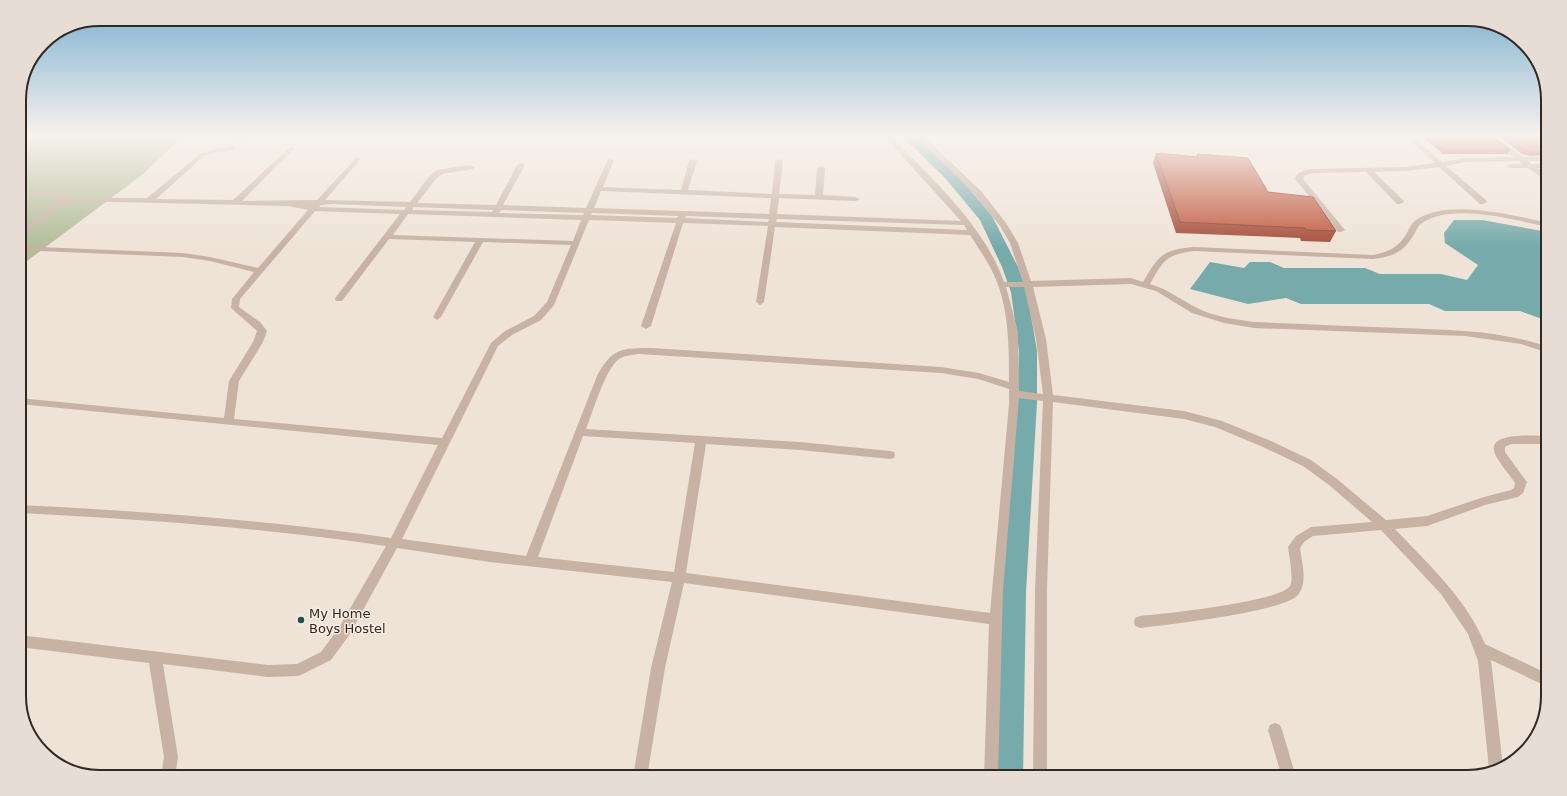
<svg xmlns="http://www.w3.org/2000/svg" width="1567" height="796" font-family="'DejaVu Sans',sans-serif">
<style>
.green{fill:#b2bd98}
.water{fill:#77abab}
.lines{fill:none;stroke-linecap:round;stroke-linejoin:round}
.canal{fill:#77abab;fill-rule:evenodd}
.service{fill:#c7b2a4;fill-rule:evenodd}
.minor{fill:#c7b2a4;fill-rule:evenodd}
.wall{fill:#a64f3a}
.building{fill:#c15c43;stroke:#87402f}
.poi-dot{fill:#1d5052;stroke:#f8ede3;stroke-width:1.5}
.labels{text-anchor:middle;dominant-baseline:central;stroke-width:3;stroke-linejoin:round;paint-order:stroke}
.near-poi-label{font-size:13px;fill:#322925;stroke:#f8ede3;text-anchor:start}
.rim{fill:none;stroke:#322925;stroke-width:2}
</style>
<rect width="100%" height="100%" fill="#efe3d7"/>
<path class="green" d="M19,135H184L143,174L19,267Z"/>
<path class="water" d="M1454,220H1482L1548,232V321L1520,311H1445L1429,304H1301L1286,298L1248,304L1190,289L1210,262L1244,268L1250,262H1270L1284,268H1365L1380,274H1441L1467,280L1478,265L1445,243L1444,233Z"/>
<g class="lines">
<path class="canal" d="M901,135H915L956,173L992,216L1018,267L1027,292L1037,351V402L1026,592L1023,777H995L1002,592L1017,402L1019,351L1011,292L1002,267L980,220L946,179Z"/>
<path class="service" d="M274,135H318L316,137L228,141L225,139L228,137Z"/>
<g class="minor">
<path d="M883,135H890C931,178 984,225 1004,282H1023L1010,243L1000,226L975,195L915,135H922L981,191L1006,223L1018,243L1031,281L1131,278L1143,282C1159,255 1162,250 1194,247L1373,255C1389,252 1399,247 1407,233C1409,228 1412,223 1416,220C1447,198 1513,215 1548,223V227C1514,220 1453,202 1422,223C1417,226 1416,232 1413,236C1403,253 1391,257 1373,259L1194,251C1165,255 1164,260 1150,284C1168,289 1181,300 1197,308C1214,317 1235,319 1254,322C1303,324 1352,326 1400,328C1451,330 1500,330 1548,347V353L1521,344L1465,336L1254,328L1224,323L1192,313L1156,291L1131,284L1033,287L1046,339L1053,395L1184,411L1222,421L1271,441L1311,460L1337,479L1386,520L1427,516L1484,497L1511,490L1514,488L1515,483C1509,474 1500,464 1495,454C1485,431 1536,436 1548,436V444H1511L1505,447V452L1527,482L1523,493L1518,497L1485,505L1427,526L1395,529C1428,564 1466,598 1485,644L1548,674V687L1491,660L1503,767L1489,771V769L1478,661L1468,634L1441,594L1381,530L1313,536L1304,542L1300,548C1302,563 1308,582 1298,595C1283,612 1166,625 1140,628L1135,626L1134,622L1135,618L1140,616C1163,614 1280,602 1290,586C1294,579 1289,556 1288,547L1296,536L1311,527L1372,522L1329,485L1303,466L1263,447L1215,427L1184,419L1053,402L1047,590V777H1033L1035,590L1043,401L1019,398L1003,590L998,777H984L989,624L684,583L665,668L647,777H633L651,668L672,582L490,562L397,548L350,634L331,660L303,674L298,676L268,677L163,664L178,757L175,777H161L164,757L149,663L19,647V635L268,665L297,664L321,652L340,626L386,546C265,528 141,519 19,513V505C143,511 268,520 391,538L438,445L19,404V398L224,418L229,381L253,342L257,331L231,308L232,299L254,272L210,261L183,257L39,251L19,248V244L39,247L183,253L210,257L258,268L308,210L288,206L75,201L61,206L19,238V232L55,202L64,199L55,197L19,196V192L55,193L72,198H147L200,154L214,149L232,147L235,149L234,150L215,153L204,156L156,199L233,200L289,148L291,147L294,149L242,201L317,200L356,158L358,157L361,159L360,160L325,200L410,202L430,175L437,170L470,165L474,167L473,169L442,174L436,179L417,203L496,205L517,165L521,163L525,165L503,205L586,208L608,159L614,160L603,187L681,190L689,161L693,159L697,161L688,190L772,194L775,161L779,159L783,161L779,194L815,195L817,168L821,166L825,168L823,195L856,197L860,199L856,201L779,198L777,214L961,221ZM601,191L771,198L769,214L594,208ZM333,204L406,207L404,210L319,207L321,205ZM414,207L493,210L492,212L412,210ZM501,210L584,213L583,215L499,213ZM315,211L400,214L336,297L335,299L336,301H342L389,239L475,242L433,317L437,320L441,317L483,242L571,245L547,302L534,316L505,331L491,343L442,438L234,419L239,381L263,342L267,331L260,322L239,307L240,299ZM592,213L678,216L677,218L591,215ZM408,214L581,220L573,241L393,235ZM686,216L769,219L768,222L685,218ZM777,219L964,225L967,230L776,222ZM589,220L676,223L641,326L646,329L651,326L683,223L768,226L756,302L760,305L764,302L775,227L970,235C977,246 984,256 990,267C1009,301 1009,344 1009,382L979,373L941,367L652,348C622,348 612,348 597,376L526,556L402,539L498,346L512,335L541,320L554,305ZM1006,287H1024L1036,339L1043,394L1019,391L1018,332ZM639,354L941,373L978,379L1009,389V404L990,613L686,573L706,444L800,450L890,459L894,458L895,455L894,452L890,451L800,442L586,429C593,412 605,369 619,359C625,355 632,355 639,354ZM583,436L695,443L674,572L538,557Z"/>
<path d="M1404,135H1411L1442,162L1465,158L1514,157L1486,135H1494L1523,157H1548V161H1528L1531,164H1548V168H1537L1548,176V182L1528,168H1510L1506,166L1510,164H1522L1519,161L1465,162L1446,166L1486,200L1487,202L1483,204H1480L1439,167L1405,171L1374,172L1403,200L1404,202L1400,204H1397L1366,172L1314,173L1305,175L1303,179L1345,230L1341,232H1338L1295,179C1298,170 1306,170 1314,169L1405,167L1435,163Z"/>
<path d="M1275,723L1280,725L1282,730L1296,777H1282L1268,730L1270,725Z"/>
</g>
</g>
<g class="wall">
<path d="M1421,135H1491L1510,150L1508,154H1443Z"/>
<path d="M1497,135H1548V155L1530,156L1522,154Z"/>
<path d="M1156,153L1196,157L1197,154L1268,192L1336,231L1330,242L1301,241L1300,238L1176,233L1153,163Z"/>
</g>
<g class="building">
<path d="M1428,135H1491L1510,150H1445Z"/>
<path d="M1504,135H1548V151L1532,152L1524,150Z"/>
<path d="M1156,153L1198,157L1197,154L1248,158L1268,192L1313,197L1336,231L1306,230L1305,228L1180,222Z"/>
</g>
<linearGradient id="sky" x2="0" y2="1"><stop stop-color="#7bb0d0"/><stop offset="0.55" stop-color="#f8f2ed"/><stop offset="1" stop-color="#f8f2ed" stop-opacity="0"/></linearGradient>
<rect width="1567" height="247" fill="url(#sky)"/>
<circle class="poi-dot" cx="301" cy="620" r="4"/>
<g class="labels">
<g class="near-poi-label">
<text x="309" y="613">My Home<tspan x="309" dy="15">Boys Hostel</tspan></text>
</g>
</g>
<path d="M0 0H1567V796H0ZM100 26H1467A74 74 0 0 1 1541 100V696A74 74 0 0 1 1467 770H100A74 74 0 0 1 26 696V100A74 74 0 0 1 100 26Z" fill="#e8ddd4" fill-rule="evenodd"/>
<path class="rim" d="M100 26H1467A74 74 0 0 1 1541 100V696A74 74 0 0 1 1467 770H100A74 74 0 0 1 26 696V100A74 74 0 0 1 100 26Z"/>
</svg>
